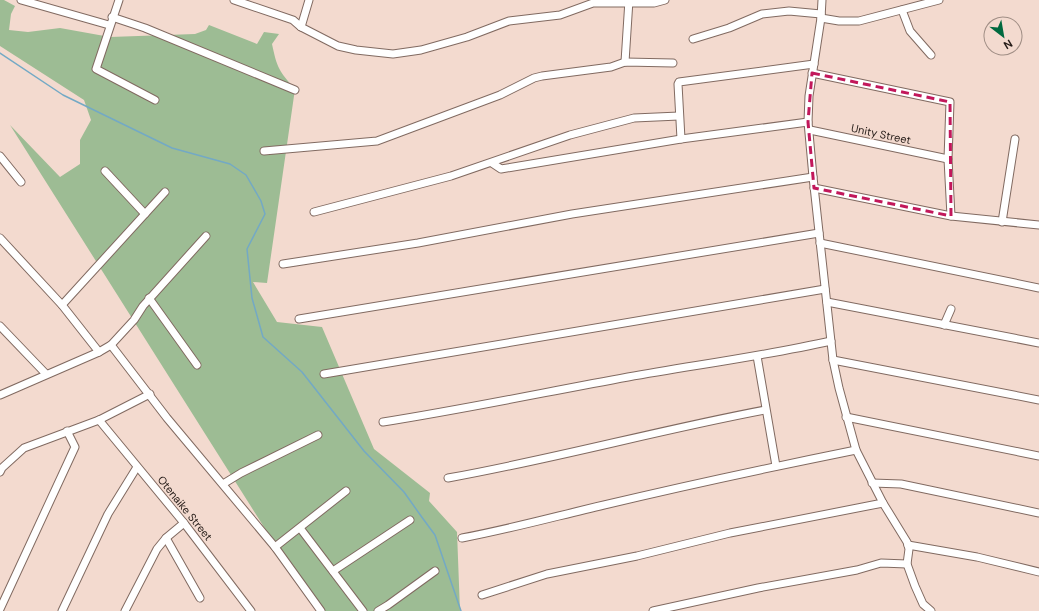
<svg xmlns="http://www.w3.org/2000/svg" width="1039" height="611" font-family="'DM Sans',sans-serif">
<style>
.green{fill:#9dbc94}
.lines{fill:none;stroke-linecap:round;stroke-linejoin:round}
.stream{stroke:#73a9c5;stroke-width:1.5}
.minor-casing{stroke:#816a61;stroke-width:9}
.minor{stroke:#fff;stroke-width:7}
.marked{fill:none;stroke:#c2185b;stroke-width:3;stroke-dasharray:8 5;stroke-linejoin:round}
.labels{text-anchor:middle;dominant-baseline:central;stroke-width:3;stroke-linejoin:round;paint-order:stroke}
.street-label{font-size:11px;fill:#241b17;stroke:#f3dacf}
</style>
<rect width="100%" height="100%" fill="#f3dacf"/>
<path class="green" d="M0,0H4L15,6L11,14L9,30L28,32L60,28L110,37L195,34L206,30L209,25L257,44L264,32L279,34L272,44C277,68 279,71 295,89L267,283L253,282L277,322L322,327L374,449L430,493L429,501L457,532L460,611H317L10,125L60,177L80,164V140L91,120L84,100L0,46Z"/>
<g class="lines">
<path class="stream" d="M0,53L63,95L172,148L230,164L246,175L261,201L265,214L247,249L252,298L263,337L302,372L364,451L404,492L421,516L435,535L461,611"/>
<defs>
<g id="minor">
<path d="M21,0L109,25"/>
<path d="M119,0L96,69L155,100"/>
<path d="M234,0L293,20L301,27L338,46L356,50L393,54L421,50L467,37L509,21L560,15L593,3H654L665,0"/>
<path d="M822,0L821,18L809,96L808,122L813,177L833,360L839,388L856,450L883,503L907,542L909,549L907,564L915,586L923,604L931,611"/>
<path d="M902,10L910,31L931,55"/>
<path d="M112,17L145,28L295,90"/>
<path d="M821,18L839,21H859L939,0"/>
<path d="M301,27L309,0"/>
<path d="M693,39L729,28L762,14L789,11L821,14"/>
<path d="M625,62L629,0"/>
<path d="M812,73L950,102L948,159L951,216"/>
<path d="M810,130L948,159"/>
<path d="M681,139L678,84L679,82L814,64"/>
<path d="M264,151L377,141L500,95L534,78L542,76L611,67L625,62L673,63"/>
<path d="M0,156L21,182"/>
<path d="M492,163L501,169L681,139L808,122"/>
<path d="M105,171L145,214"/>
<path d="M814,188L951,216L1039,225"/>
<path d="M314,212L451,176L570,135L634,118L679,116"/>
<path d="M1002,222L1015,139"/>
<path d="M0,238L62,305L99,352"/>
<path d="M820,243L1039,288"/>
<path d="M283,264L418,243L572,214L813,177"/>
<path d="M149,298L197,365"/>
<path d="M827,302L1039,343"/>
<path d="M62,305L165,192"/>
<path d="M299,319L819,233"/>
<path d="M944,325L951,309"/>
<path d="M0,326L46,374"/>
<path d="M111,345L167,418L275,547L321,611"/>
<path d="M757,356L776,466"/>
<path d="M833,360L1039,400"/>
<path d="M324,374L825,289"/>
<path d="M0,395L99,352L111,345L134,320L143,306L206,236"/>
<path d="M846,417L1039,456"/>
<path d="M99,420L184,523L251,611"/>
<path d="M383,422C465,409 546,392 628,377C695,365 764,356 831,341"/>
<path d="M0,472L2,468L24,448L99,420L150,394"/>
<path d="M448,478C554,459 659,430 765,410"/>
<path d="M872,483L901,484L1039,513"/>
<path d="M223,484L241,473L318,435"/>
<path d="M300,528L363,611"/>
<path d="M166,538L200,598"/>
<path d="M462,538C510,529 557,516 604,505C688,485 772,467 856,450"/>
<path d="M908,545L977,557L1039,572"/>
<path d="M275,547L346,491"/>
<path d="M333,571L410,520"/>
<path d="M482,595L547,574L637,556L730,533L883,503"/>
<path d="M0,609L75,447L67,431"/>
<path d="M62,611L108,514L137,467"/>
<path d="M125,611L157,549L166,538L184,523"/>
<path d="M378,611L388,605L435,571"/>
<path d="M653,611L758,588L857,570L881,563L907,564"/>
</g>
</defs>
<use href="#minor" class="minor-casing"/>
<use href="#minor" class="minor"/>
</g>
<path class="marked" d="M812,73L950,102L951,216L814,188L808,122Z"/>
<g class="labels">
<g class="street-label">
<text transform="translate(881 134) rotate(12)">Unity Street</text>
<text transform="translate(185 508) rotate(51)">Otenaike Street</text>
</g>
</g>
<g transform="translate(1003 36) rotate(149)"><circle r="19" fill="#f3dacf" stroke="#a08e85"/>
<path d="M0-3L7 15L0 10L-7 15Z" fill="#00693f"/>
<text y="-6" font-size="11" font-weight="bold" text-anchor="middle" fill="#241b17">N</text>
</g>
</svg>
